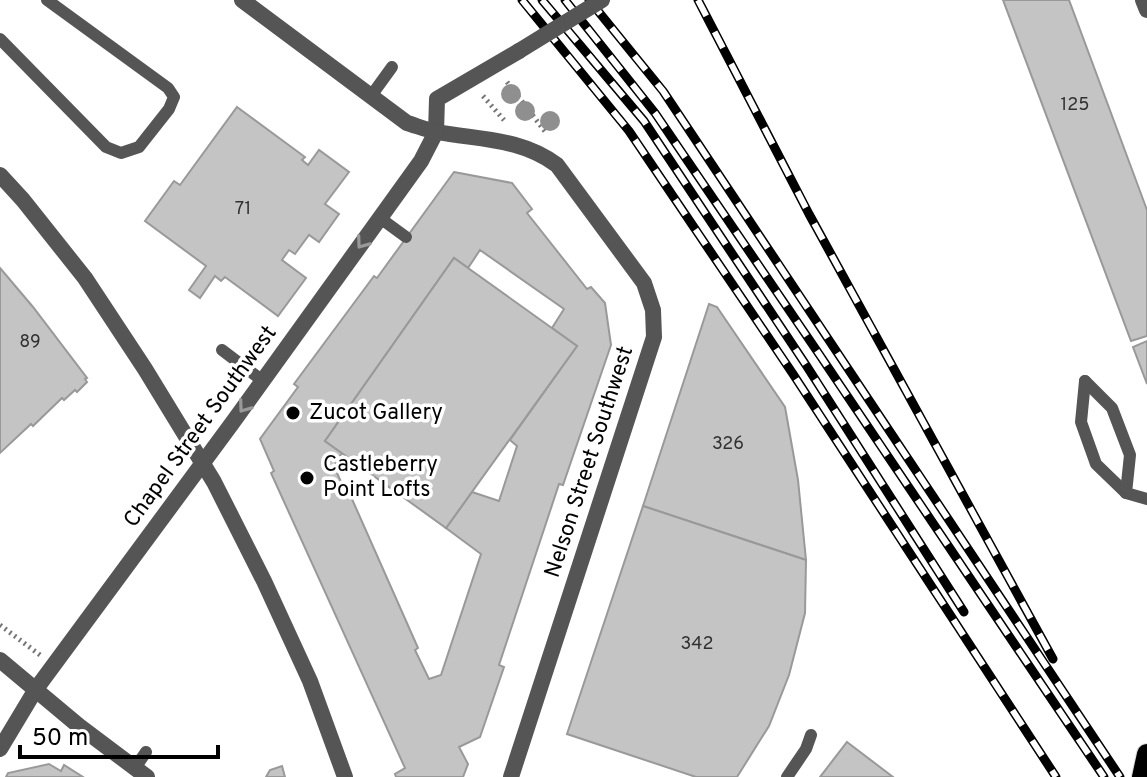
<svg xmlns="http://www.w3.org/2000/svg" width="1147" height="777" font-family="Overpass,sans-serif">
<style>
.building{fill:#c4c4c4;stroke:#999;stroke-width:2;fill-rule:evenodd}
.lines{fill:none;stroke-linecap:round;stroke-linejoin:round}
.primary-casing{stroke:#dbdbdb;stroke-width:22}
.path{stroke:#777;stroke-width:5;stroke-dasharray:2 4;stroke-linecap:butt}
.service{stroke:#555;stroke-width:12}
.pedestrian{stroke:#555;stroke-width:16}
.minor{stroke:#555;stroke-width:16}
.tertiary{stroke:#555;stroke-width:16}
.primary{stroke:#000;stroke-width:20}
.rail-casing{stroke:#000;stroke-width:9}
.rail{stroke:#fff;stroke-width:6;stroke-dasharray:18;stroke-linecap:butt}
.pedestrian-bridge{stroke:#555;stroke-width:16}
.tree{fill:#8f8f8f}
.oneway{stroke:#999}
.poi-dot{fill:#000;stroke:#fff;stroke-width:3}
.labels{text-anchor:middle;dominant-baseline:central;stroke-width:7;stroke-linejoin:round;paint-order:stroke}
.number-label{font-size:18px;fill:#313131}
.poi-label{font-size:22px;fill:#000;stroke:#fff;text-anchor:start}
.street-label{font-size:22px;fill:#000;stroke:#fff}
</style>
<rect width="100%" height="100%" fill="#fff"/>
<g class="building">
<path d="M1003,0H1069L1147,210V336L1131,341Z"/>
<path d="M237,107L305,157L302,160L308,165L319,150L349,172L325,204L339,214L319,242L309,235L295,254L289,250L282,260L306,278L278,316L225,277L221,281L215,276L200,298L189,290L206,266L145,221L174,181L180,185Z"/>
<path d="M454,172L512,183L532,209L527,213L587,289L591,287L605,303L611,345L563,485L559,484L499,665L504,667L480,737L459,747L468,764L463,777H396L395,774L405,768L271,473L274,471L260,439L298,387L294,384L374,276L377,278ZM480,250L564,309L552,328L577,346L510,440L517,446L499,501L472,492L446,528L481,554L441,675L429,679L415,650L418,648L348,490L345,491L334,466L342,453L325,441L454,258L468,268Z"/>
<path d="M454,258L577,346L446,528L325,441Z"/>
<path d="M0,268L33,307L87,378L85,379L87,382L77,392L75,390L64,400L62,398L33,426L31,424L0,453Z"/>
<path d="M709,304L717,307L785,407L798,480L806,560L643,506Z"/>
<path d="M1147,341V384L1133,347Z"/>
<path d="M643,506L806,560L805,613L789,675L769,726L737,777H696L567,734Z"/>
<path d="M847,742L893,777H820Z"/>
<path d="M49,764L61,771L64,765L83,777H6L8,773Z"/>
<path d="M282,766L285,777H266L270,770Z"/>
</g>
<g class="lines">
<defs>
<path id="primary" d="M1142,777L1147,754"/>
</defs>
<use href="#primary" class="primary-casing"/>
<g class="path">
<path d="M507,82L547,134"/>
<path d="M483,96L504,120"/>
<path d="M0,625L40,655"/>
</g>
<g class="service">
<path d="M0,39L106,147L121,153L139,147L169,109L174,97L168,88L47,0"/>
<path d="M371,96L392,67"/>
<path d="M380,218L406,237"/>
<path d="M222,350L263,381"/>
<path d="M1085,381L1112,408L1130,455L1126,493L1147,499"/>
<path d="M1085,381L1081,422L1096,464L1126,493"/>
<path d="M135,768L146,752"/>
<path d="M787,777L806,749L811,735"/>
</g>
<path class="pedestrian" d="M436,132L437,99L519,51"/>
<g class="minor">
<path d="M242,0L407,123C417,126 427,130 437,132C480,140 521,138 557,165L644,283L653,310L654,337L511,777"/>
<path d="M0,660L79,726L147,777"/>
<path d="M0,749L36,689L233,422L380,218L421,161L436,132"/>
</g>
<g class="tertiary">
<path d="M1143,0L1147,10"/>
<path d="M0,175L23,200L85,278L145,369L214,482L264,581L310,681L345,777"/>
</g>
<use href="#primary" class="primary"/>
<defs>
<g id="rail">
<path d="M522,0L629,131L793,374L1056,777"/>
<path d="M542,0L644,121L806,365L964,612"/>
<path d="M565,0L655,113L819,354L1104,777"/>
<path d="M589,0L663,91L1120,777"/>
<path d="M698,0L809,214L1053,659"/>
</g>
</defs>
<use href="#rail" class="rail-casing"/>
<use href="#rail" class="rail"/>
<path class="pedestrian-bridge" d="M519,51L602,0"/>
</g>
<g class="tree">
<circle cx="511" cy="94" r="10"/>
<circle cx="525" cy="111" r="10"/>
<circle cx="550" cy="121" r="10"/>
</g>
<defs><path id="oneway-chevron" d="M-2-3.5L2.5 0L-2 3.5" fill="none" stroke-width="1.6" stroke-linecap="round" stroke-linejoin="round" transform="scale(2)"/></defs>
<g class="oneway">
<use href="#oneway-chevron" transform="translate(362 243) rotate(126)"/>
<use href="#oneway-chevron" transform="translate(244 407) rotate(126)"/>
</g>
<g class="poi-dot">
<circle cx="293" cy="413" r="8"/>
<circle cx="307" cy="478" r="8"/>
</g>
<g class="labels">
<g class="number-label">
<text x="1075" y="105">125</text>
<text x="243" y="209">71</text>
<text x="30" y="342">89</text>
<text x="728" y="444">326</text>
<text x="697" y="644">342</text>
</g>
<g class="poi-label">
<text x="309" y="413">Zucot Gallery</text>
<text x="323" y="465">Castleberry<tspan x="323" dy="25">Point Lofts</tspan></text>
</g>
<g class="street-label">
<text transform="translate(201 427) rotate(-54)">Chapel Street Southwest</text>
<text transform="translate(590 462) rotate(-72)">Nelson Street Southwest</text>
</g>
</g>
<path d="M20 745v12h198v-12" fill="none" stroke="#000000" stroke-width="4"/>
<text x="32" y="745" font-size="24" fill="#000000" stroke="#ffffff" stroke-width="6" paint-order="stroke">50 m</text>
</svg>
